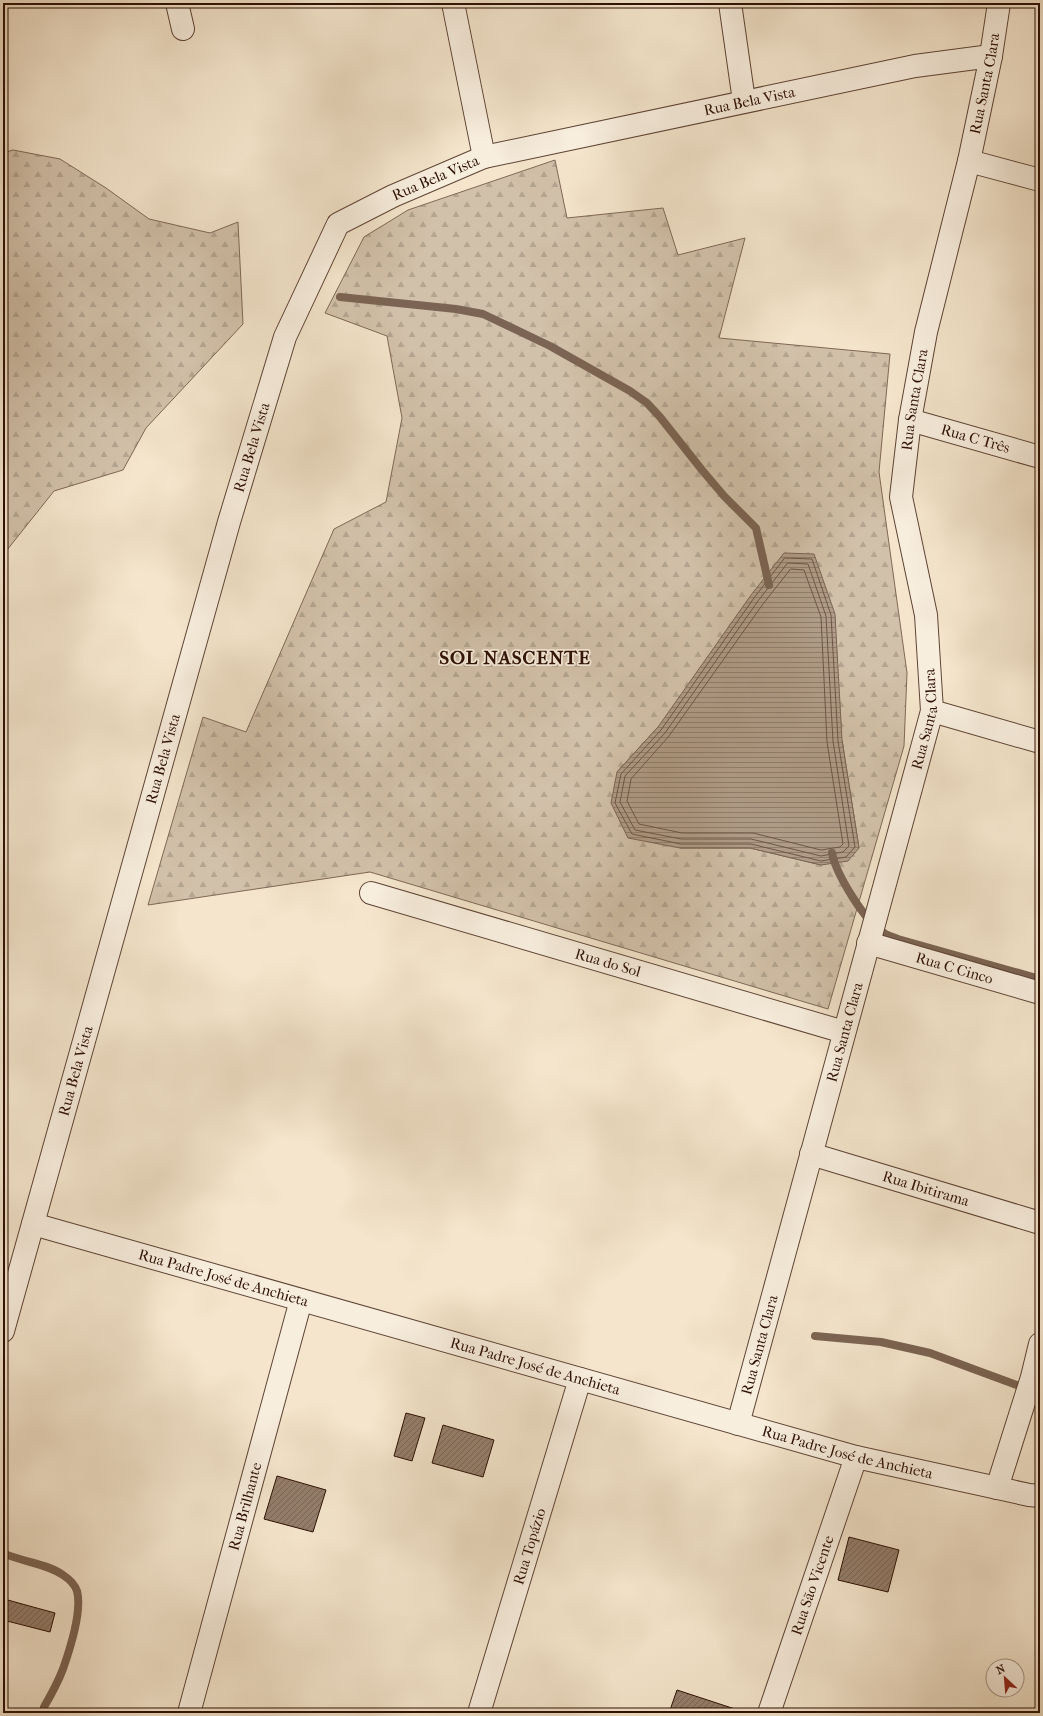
<svg xmlns="http://www.w3.org/2000/svg" width="1043" height="1716" font-family="'IM FELL French Canon',serif">
<style>
.forest{fill:url(#forest-firs);stroke:#7f6856;fill-rule:evenodd}
.water{fill:url(#water-rules);stroke:#7b6453}
.lines{fill:none;stroke-linecap:round;stroke-linejoin:round}
.shore{stroke:#6e5646;stroke-width:1}
.stream{stroke:#7b6453;stroke-width:8}
.building{fill:url(#building-hatch);stroke:#2c0f03}
.street-casing{stroke:#5e4435;stroke-width:24}
.street{stroke:#f8eede;stroke-width:22}
.labels{text-anchor:middle;dominant-baseline:central;stroke-width:3.5;stroke-linejoin:round;paint-order:stroke}
.street-label{font-size:15px;fill:#2c0f03;stroke:#f8eede}
.district-label{font-size:19px;font-weight:bold;letter-spacing:1px;fill:#2c0f03;stroke:#f8eede}
</style>
<defs>
<pattern id="forest-firs" width="22" height="20" patternUnits="userSpaceOnUse"><rect width="22" height="20" fill="#d2c1aa"/><path d="M5 1l3.5 6h-7zM16 11l3.5 6h-7z" fill="#b4a591"/></pattern>
<pattern id="water-rules" width="6" height="5" patternUnits="userSpaceOnUse"><rect width="6" height="5" fill="#b09c88"/><path d="M0 2.5h6" fill="none" stroke="#8f7e6d"/></pattern>
<pattern id="building-hatch" width="6" height="6" patternUnits="userSpaceOnUse"><rect width="6" height="6" fill="#947e6c"/><path d="M-1 1l2-2M0 6l6-6M5 7l2-2" fill="none" stroke="#796657"/></pattern>
</defs>
<rect width="100%" height="100%" fill="#f4e5cc"/>
<filter id="stains"><feTurbulence type="fractalNoise" baseFrequency=".005" numOctaves="4"/><feColorMatrix values="0 0 0 0 .2 0 0 0 0 .09 0 0 0 0 .02 0 0 0 .5 -.17"/></filter>
<radialGradient id="worn" r=".72"><stop offset=".6" stop-color="#630" stop-opacity="0"/><stop offset="1" stop-color="#630" stop-opacity=".3"/></radialGradient>
<g class="forest">
<path d="M13,150L60,159L106,188L149,219L210,233L238,222L243,324L146,428L123,470L54,491L3,555V153Z"/>
<path d="M555,160L567,218L663,208L678,255L745,238L719,338L890,354L879,472L907,673L904,746L828,1009L370,872L148,905L203,717L246,732L334,529L386,502L402,418L387,336L325,313L364,237L408,210ZM658,727L842,740L859,848L821,865L750,848H680L617,772Z"/>
</g>
<path class="water" d="M784,553L814,554L835,614L842,740L859,848L848,861L821,865L750,848H680L628,838L611,803L617,772L658,727L751,595Z"/>
<g class="lines">
<g class="shore">
<path d="M785,558L812,559L831,615L838,741L855,847L846,857L821,861L751,844H681L632,834L615,803L621,774L661,730L754,598Z"/>
<path d="M788,563L808,564L826,616L833,741L849,846L843,852L821,856L751,839H681L635,830L620,802L625,776L665,733L758,601Z"/>
<path d="M791,569L804,570L821,617L827,742L843,844L840,847L821,850L753,833H682L639,824L627,801L631,779L669,736L763,604Z"/>
</g>
<g class="stream">
<path d="M340,297L456,309L483,314L550,346L630,391L647,403L660,417L702,470L724,496L756,528L769,585"/>
<path d="M832,853C836,874 865,922 884,933C888,936 893,937 898,939L1040,979"/>
<path d="M815,1336L881,1342L930,1353L1022,1387H1028"/>
<path d="M3,1553C22,1562 46,1563 63,1575C69,1579 75,1585 77,1591C82,1610 70,1649 63,1669C58,1682 51,1695 44,1707V1713"/>
</g>
</g>
<g class="building">
<path d="M1040,260V274L1036,273Z"/>
<path d="M406,1413L425,1418L412,1461L394,1456Z"/>
<path d="M443,1425L494,1440L483,1477L432,1463Z"/>
<path d="M277,1476L326,1490L313,1532L264,1519Z"/>
<path d="M849,1537L899,1550L888,1592L838,1580Z"/>
<path d="M4,1599L55,1613L50,1632L3,1620Z"/>
<path d="M677,1690L741,1711L740,1713H669Z"/>
</g>
<g class="lines">
<defs>
<g id="street">
<path d="M177,3L183,29"/>
<path d="M453,3L484,157"/>
<path d="M730,3L744,101"/>
<path d="M969,161L1040,180"/>
<path id="s1" d="M910,420L1040,457"/>
<path d="M932,711L1040,742"/>
<path id="s2" d="M371,893L844,1032"/>
<path id="s3" d="M868,943L1040,993"/>
<path id="s4" d="M811,1154L1040,1223"/>
<path id="s5" d="M33,1224L856,1457L1029,1495L1040,1496"/>
<path id="s6" d="M3,1331L229,522L285,337L338,224L393,196L484,157L915,66L991,56"/>
<path id="s7" d="M738,1424L932,711L926,615L901,497L910,420L926,332L969,161L991,56L999,3"/>
<path d="M997,1488L1032,1377L1040,1344"/>
<path id="s8" d="M189,1713L301,1300"/>
<path id="s9" d="M479,1713L580,1379"/>
<path id="s10" d="M769,1713L856,1457"/>
</g>
</defs>
<use href="#street" class="street-casing"/>
<use href="#street" class="street"/>
</g>
<g class="labels">
<g class="street-label">
<text stroke="none"><textPath href="#s7" startOffset="1378">Rua Santa Clara</textPath></text>
<text stroke="none"><textPath href="#s6" startOffset="1590">Rua Bela Vista</textPath></text>
<text stroke="none"><textPath href="#s6" startOffset="1266">Rua Bela Vista</textPath></text>
<text stroke="none"><textPath href="#s7" startOffset="1054">Rua Santa Clara</textPath></text>
<text stroke="none"><textPath href="#s1" startOffset="68">Rua C Três</textPath></text>
<text stroke="none"><textPath href="#s6" startOffset="918">Rua Bela Vista</textPath></text>
<text stroke="none"><textPath href="#s7" startOffset="730">Rua Santa Clara</textPath></text>
<text stroke="none"><textPath href="#s6" startOffset="594">Rua Bela Vista</textPath></text>
<text stroke="none"><textPath href="#s2" startOffset="247">Rua do Sol</textPath></text>
<text stroke="none"><textPath href="#s3" startOffset="90">Rua C Cinco</textPath></text>
<text stroke="none"><textPath href="#s7" startOffset="406">Rua Santa Clara</textPath></text>
<text stroke="none"><textPath href="#s6" startOffset="270">Rua Bela Vista</textPath></text>
<text stroke="none"><textPath href="#s4" startOffset="120">Rua Ibitirama</textPath></text>
<text stroke="none"><textPath href="#s5" startOffset="198">Rua Padre José de Anchieta</textPath></text>
<text stroke="none"><textPath href="#s7" startOffset="82">Rua Santa Clara</textPath></text>
<text stroke="none"><textPath href="#s5" startOffset="522">Rua Padre José de Anchieta</textPath></text>
<text stroke="none"><textPath href="#s5" startOffset="846">Rua Padre José de Anchieta</textPath></text>
<text stroke="none"><textPath href="#s8" startOffset="214">Rua Brilhante</textPath></text>
<text stroke="none"><textPath href="#s9" startOffset="174">Rua Topázio</textPath></text>
<text stroke="none"><textPath href="#s10" startOffset="135">Rua São Vicente</textPath></text>
</g>
<g class="district-label">
<text x="515" y="658">SOL NASCENTE</text>
</g>
</g>
<rect width="1043" height="1716" fill="none" stroke="#f4e5cc" stroke-width="16"/>
<rect x="4" y="4" width="1035" height="1708" fill="none" stroke="#2c0f03" stroke-width="2"/>
<rect x="8" y="8" width="1027" height="1700" fill="none" stroke="#2c0f03"/>
<g transform="translate(1005 1678) rotate(334)"><circle r="19" fill="#f8eede" stroke="#a69586"/>
<path d="M0-3L7 15L0 10L-7 15Z" fill="#8f2418"/>
<text y="-6" font-size="11" font-weight="bold" text-anchor="middle" fill="#2c0f03">N</text>
</g>
<rect width="100%" height="100%" filter="url(#stains)"/>
<rect width="100%" height="100%" fill="url(#worn)"/>
</svg>
